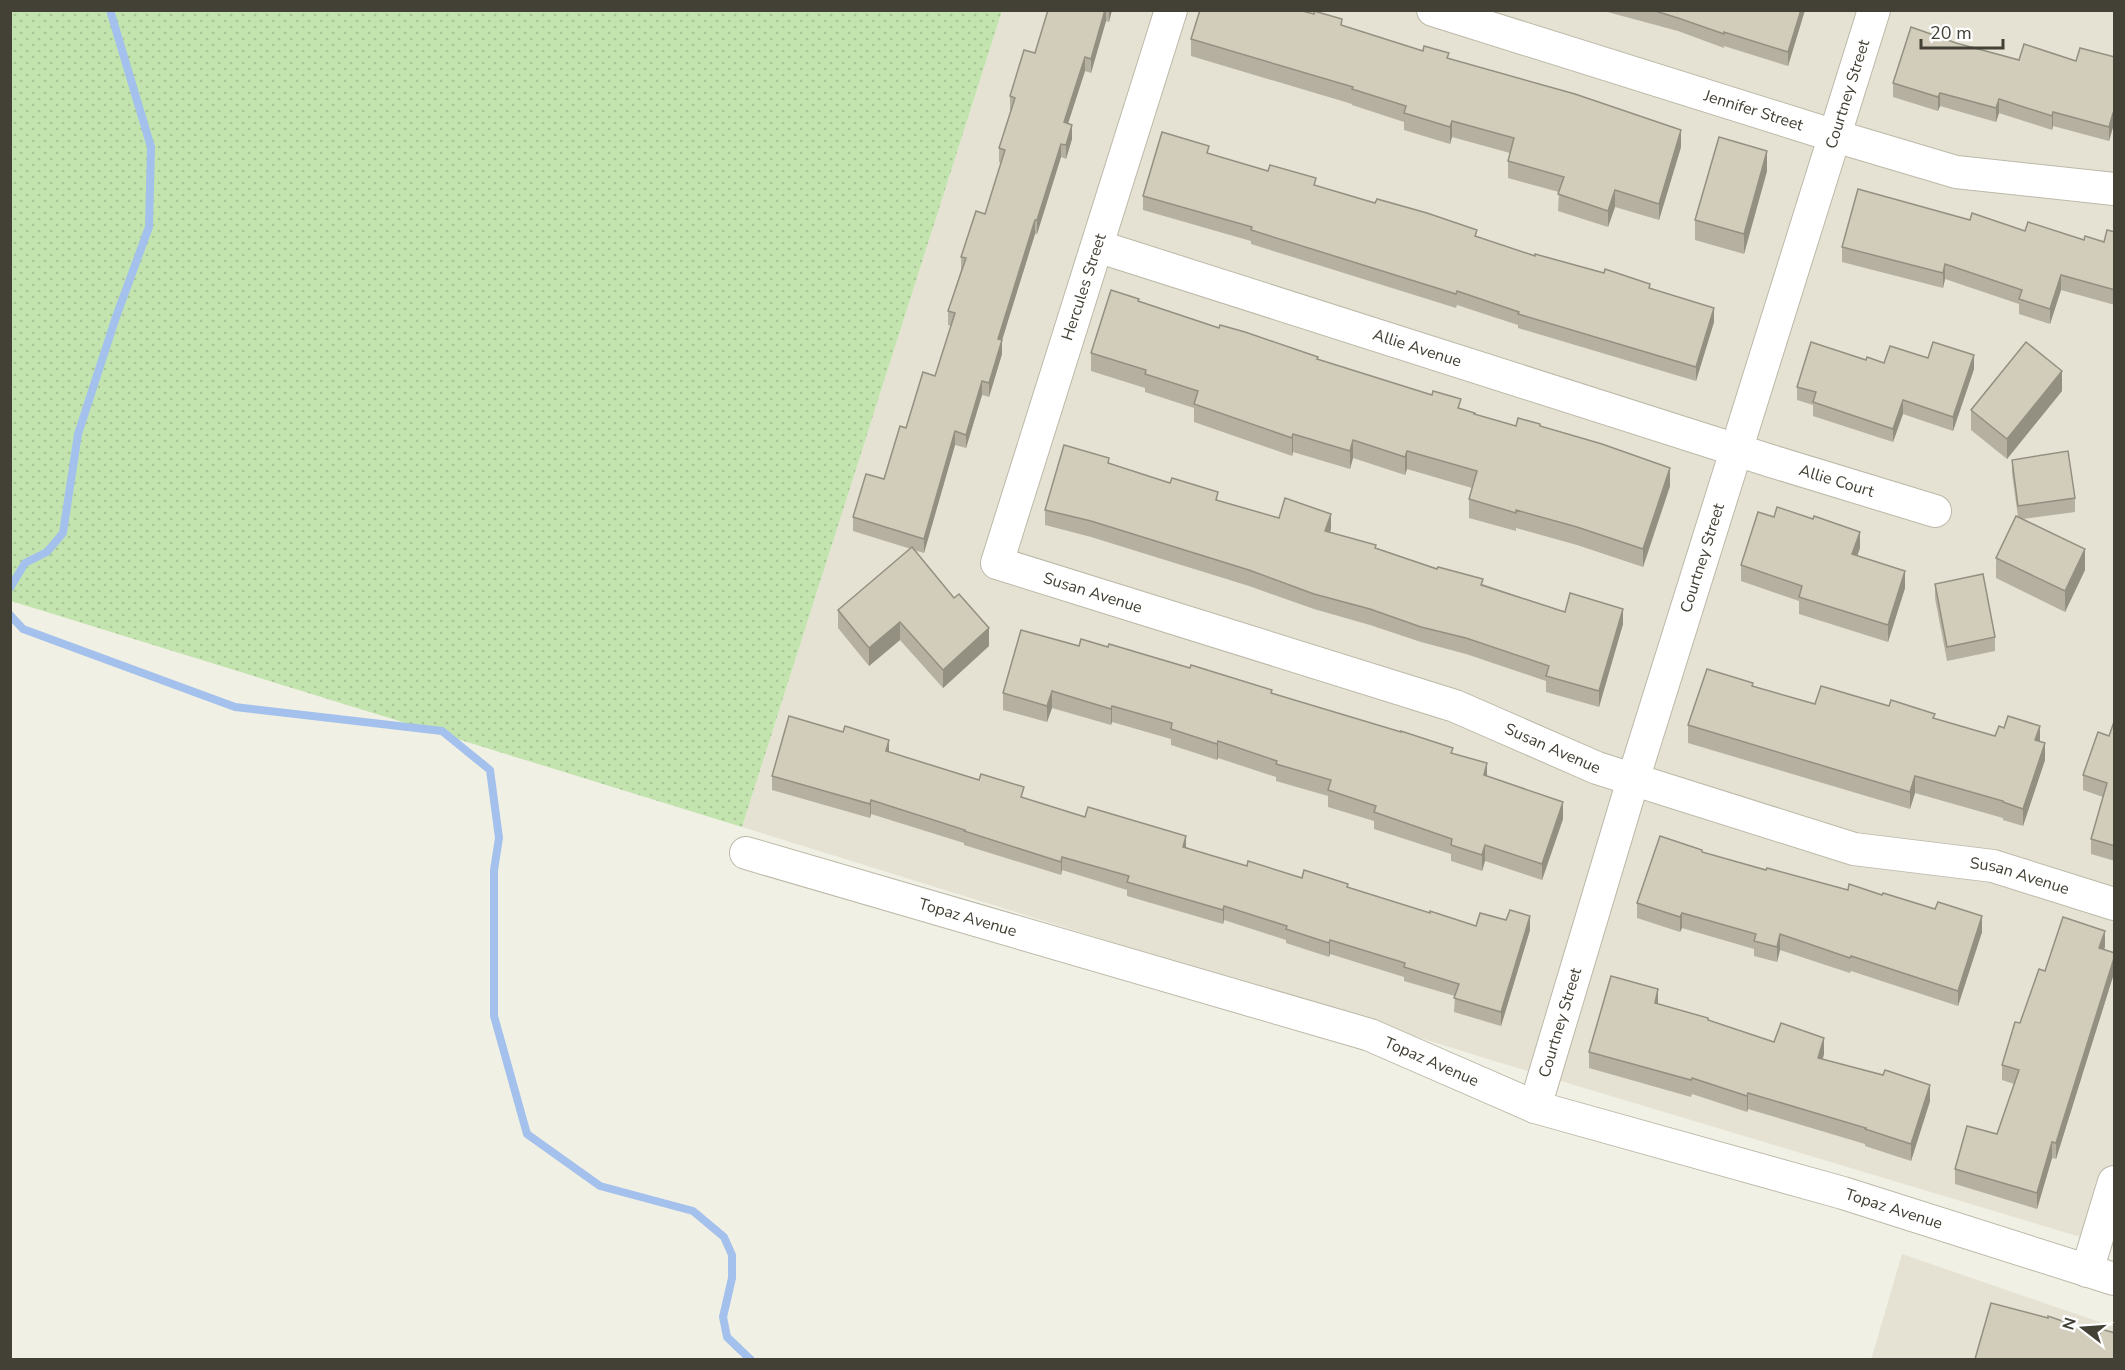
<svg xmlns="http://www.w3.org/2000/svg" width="2125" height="1370" font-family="'Nunito Sans',sans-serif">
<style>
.residential{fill:#e5e2d3}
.grass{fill:url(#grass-dots)}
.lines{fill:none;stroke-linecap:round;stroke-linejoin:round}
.stream{stroke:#a3c1ec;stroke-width:8}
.minor-casing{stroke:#bcb9a8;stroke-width:34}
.minor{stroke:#fff;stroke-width:32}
.wall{fill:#b5b0a0}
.shaded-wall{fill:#939082}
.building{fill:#d2cdba;stroke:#939082;stroke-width:1.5}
.labels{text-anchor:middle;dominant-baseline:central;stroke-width:4.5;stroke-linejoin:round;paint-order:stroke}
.street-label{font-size:16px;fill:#434035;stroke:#fff}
</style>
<defs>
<pattern id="grass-dots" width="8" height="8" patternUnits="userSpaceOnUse" patternTransform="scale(1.5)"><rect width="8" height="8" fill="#c3e4af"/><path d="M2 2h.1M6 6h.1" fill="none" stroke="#a9c597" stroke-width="1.8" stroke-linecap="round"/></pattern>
</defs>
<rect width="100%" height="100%" fill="#f1f0e4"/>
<g class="residential">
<path d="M1002,11H2114V1247L1491,1060L742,827Z"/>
<path d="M1902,1254L2114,1327V1359L1871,1360Z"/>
</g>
<path class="grass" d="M10,11H1002L742,827L11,601Z"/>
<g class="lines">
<g class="stream">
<path d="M10,588L25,563L47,552L63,533L78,434L116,317L149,227L151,147L110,10"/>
<path d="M10,615L23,629L235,707L442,731L490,770L499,838L494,870V1016L527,1134L600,1186L693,1211L724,1237L732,1255V1278L723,1317L727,1337L751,1360"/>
</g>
<defs>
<g id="minor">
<path id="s1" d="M1171,10L997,563L1455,706L1597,768L1854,849L1993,866L2114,904"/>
<path id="s2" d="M1433,10L1835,136L1956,172L2114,189"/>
<path id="s3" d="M1097,246L1771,461L1935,511"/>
<path id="s4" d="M746,853L1370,1035L1535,1107L1843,1193L2114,1279"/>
<path id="s5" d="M1535,1107L1633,780L1874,10"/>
<path d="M2087,1271L2114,1182"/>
</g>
</defs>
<use href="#minor" class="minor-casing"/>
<use href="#minor" class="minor"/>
</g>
<g class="wall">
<path d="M1048,10H1112L1109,22L1106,21L1091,73L1085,71L1068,123L1072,139L1066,159L1061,157L1037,234H1035L1002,340V354L989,397L982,395L966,448L955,445L924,553L914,550L989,646L943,688L900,640L869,666L838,628V610L911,549L853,531V517L884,479L906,428L935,376L951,326L948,325V311L961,270V257L985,214L1001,163L999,162V148L1011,110H1010V96L1035,53Z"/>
<path d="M1600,10H1805L1788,66L1724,46V48L1678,31Z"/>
<path d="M1342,25L1423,51L1449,58L1681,147L1659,220L1615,207L1608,227L1558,211L1559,192L1508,178V161L1510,153L1452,137L1450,144L1404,130V122L1352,105V104L1191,56V39Z"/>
<path d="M1956,43L2019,60L2076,61L2115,57V127H2113L2109,141L2053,126L2052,130L1999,113L1996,122L1940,106L1938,111L1893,97V83Z"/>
<path d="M1209,154L1316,186L1535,256L1650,288L1714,322L1696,381L1518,328V325L1457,305L1456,308L1251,244V241L1143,210V196Z"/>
<path d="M1767,171L1744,254L1695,240V220Z"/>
<path d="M1970,220L2025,231L2104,242L2115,232V305L2061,290L2050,324L2019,314V304L1945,279L1943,288L1842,262V247Z"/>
<path d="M1139,302L1318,359L1475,414L1516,426L1540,427L1670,486L1643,567L1577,545L1516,528V531L1469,518V499L1472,488L1407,469L1405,475L1353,458L1350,469L1293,452L1292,456L1194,422V408L1145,392V388L1091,371V353Z"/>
<path d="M1928,358L1974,369L1953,431L1903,414L1893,442L1813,416V405L1797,400V387L1884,363Z"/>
<path d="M2062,391L2007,459L1971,430V410Z"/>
<path d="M2012,460L2075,498V512L2023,519L2085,570L2065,612L1996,578V558L2018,517L2012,473Z"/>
<path d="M1109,463L1218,500L1279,518L1331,529L1330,532L1565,612L1623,624L1599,707L1546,692V681L1466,654L1421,642L1370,625L1314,609L1249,586L1091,537L1045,525V510Z"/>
<path d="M1860,548L1857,556L1905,588L1888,642L1799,614V601L1741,581V565Z"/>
<path d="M1935,584L1995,637V651L1947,661L1935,598Z"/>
<path d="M1079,646L1272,694L1453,753L1487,776L1563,819L1542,880L1485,861L1482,871L1451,861V854L1374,829V821L1328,807V796L1276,781V777L1218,758L1217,760L1171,745V739L1112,722L1111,725L1052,708L1047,722L1003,710V693Z"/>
<path d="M1753,687L1815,704L1935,719L1995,736L2040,741L2045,760L2023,826L2003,820V818L1915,793L1910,809L1688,743V725Z"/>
<path d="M2115,719V861L2091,854V839L2103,797L2083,790V775L2109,736Z"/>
<path d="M889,752L1024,798L1247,866L1348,888L1430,913L1476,926L1530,930L1501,1026L1454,1012L1455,996L1404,981V977L1330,954L1329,957L1286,943V940L1224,920L1223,924L1127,896V890L1062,870L1061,875L964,845V843L871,814L870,818L772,790V776Z"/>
<path d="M1702,852L1982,932L1958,1006L1851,971L1850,973L1780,950L1777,962L1754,956V949L1682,928L1680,932L1637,918V903Z"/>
<path d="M2105,947L2104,949L2115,953V970L2056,1159L2052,1158L2037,1209L1955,1184V1169L1997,1134L2014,1084L2002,1080V1065L2020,1023L2045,971Z"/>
<path d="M1658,1004L1774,1042L1824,1054L1823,1059L1930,1101L1911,1161L1865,1146V1144L1748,1109L1747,1112L1692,1094L1691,1097L1589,1068V1052Z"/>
</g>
<g class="shaded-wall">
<path d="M1105,10H1106V21L1091,73V59Z"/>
<path d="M1109,10H1112L1109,22Z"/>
<path d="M1801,10H1805L1788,66V52Z"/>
<path d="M1085,57V71L1064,136V122Z"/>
<path d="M1940,93V106L1938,111V97Z"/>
<path d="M1999,99V113L1996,122V108Z"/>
<path d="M2053,112V126L2052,130V116Z"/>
<path d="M2113,113V127L2109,141V127Z"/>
<path d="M1452,121V137L1450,144V127Z"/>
<path d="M1072,125V139L1066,159V145Z"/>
<path d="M1681,130V147L1659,220V204Z"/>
<path d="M1061,144V157L1037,234V220Z"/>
<path d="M1767,151V171L1744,254V234Z"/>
<path d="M1615,190V207L1608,227V211Z"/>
<path d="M1035,220V234L998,353V339Z"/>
<path d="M1945,264V279L1943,288V273Z"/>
<path d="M2061,275V290L2050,324V309Z"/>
<path d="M1714,308V322L1696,381V367Z"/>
<path d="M1002,340V354L989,397V383Z"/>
<path d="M1974,355V369L1953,431V417Z"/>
<path d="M2062,371V391L2007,459V439Z"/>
<path d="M982,381V395L966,448V435Z"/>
<path d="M1903,400V414L1893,442V429Z"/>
<path d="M955,431V445L924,553V539Z"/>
<path d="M1293,434V452L1292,456V438Z"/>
<path d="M1353,440V458L1350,469V451Z"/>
<path d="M1407,451V469L1405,475V457Z"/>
<path d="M1670,468V486L1643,567V549Z"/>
<path d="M1331,514V529L1325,547V531Z"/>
<path d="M1860,532V548L1852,571V554Z"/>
<path d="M2085,549V570L2065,612V591Z"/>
<path d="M1905,571V588L1888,642V625Z"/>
<path d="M1623,609V624L1599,707V691Z"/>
<path d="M900,622V640L869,666V648Z"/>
<path d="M989,628V646L943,688V670Z"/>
<path d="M1052,691V708L1047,722V706Z"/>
<path d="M1112,706V722L1111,725V709Z"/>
<path d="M2040,726V744L2035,740Z"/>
<path d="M889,740V754L886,751Z"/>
<path d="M1218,741V758L1217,760V744Z"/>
<path d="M2045,743V760L2023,826V809Z"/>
<path d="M1487,763V780L1484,775Z"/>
<path d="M1915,776V793L1910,809V792Z"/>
<path d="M871,800V814L870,818V804Z"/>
<path d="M1563,802V819L1542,880V864Z"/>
<path d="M1186,836V850L1183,847Z"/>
<path d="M1485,845V861L1482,871V855Z"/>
<path d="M1062,857V870L1061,875V862Z"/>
<path d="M1224,906V920L1223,924V910Z"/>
<path d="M1682,913V928L1680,932V917Z"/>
<path d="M1530,916V930L1501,1026V1012Z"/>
<path d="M1982,916V932L1958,1006V991Z"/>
<path d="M2105,931V947L2099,963V948Z"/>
<path d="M1780,934V950L1777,962V947Z"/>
<path d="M1330,940V954L1329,957V943Z"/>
<path d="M2115,955V970L2056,1159V1143Z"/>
<path d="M1658,989V1006L1655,1003Z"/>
<path d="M1824,1038V1054L1818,1074V1058Z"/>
<path d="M1930,1085V1101L1911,1161V1144Z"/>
<path d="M1748,1093V1109L1747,1112V1096Z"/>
<path d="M2052,1142V1158L2037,1209V1193Z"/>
</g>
<g class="building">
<path d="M1048,10H1105L1091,59L1085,57L1064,122L1072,125L1066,145L1061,144L1037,220H1035L998,339L1002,340L989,383L982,381L966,435L955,431L924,539L853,517L866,474L884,479L900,426L906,428L923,372L935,376L955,313L948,311L966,258L961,257L976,211L985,214L1005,150L999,148L1015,98L1010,96L1024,50L1035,53Z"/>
<path d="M1200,10H1299L1314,14V11L1342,19L1341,25L1423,51L1424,46L1449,53L1447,58L1575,94L1681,130L1659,204L1615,190L1608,211L1558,194L1564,177L1508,161L1514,138L1452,121L1450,127L1404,113L1406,106L1352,89L1353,87L1191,39Z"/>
<path d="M1652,10H1801L1788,52L1724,32V34L1678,18Z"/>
<path d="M1911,27L1956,43L2019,60L2024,44L2076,61L2080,48L2115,57V113H2113L2109,127L2053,112L2052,116L1999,99L1996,108L1940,93L1938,97L1893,83Z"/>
<path d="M1162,132L1209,146L1207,153L1268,171L1270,165L1316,178L1314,185L1375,203L1377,199L1427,213L1477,230L1475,236L1535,256V254L1604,273L1605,269L1650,284L1649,288L1714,308L1696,367L1518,314L1519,312L1457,291L1456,294L1251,230L1252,227L1143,196Z"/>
<path d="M1719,137L1767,151L1744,234L1695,220Z"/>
<path d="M1858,189L1970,220L1972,213L2025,231L2028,222L2084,240L2085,236L2104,242L2107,230L2115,232V290L2061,275L2050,309L2019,299L2022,290L1945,264L1943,273L1842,247Z"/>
<path d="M1111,290L1139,299L1138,301L1219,328L1220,325L1245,332L1318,357L1317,359L1432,395L1433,391L1461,399L1458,408L1475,413L1474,414L1516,426L1518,418L1540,424V426L1602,444L1670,468L1643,549L1577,527L1516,510V513L1469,499L1477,471L1407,451L1405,457L1353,440L1350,451L1293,434L1292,438L1194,404L1198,391L1145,374L1146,370L1091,353Z"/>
<path d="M1811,342L1866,360L1867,357L1884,363L1890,346L1928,358L1933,342L1974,355L1953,417L1903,400L1893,429L1813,402L1816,392L1797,387Z"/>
<path d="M2026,342L2062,371L2007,439L1971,410Z"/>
<path d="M1064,445L1109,458L1108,463L1170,483L1172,478L1218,492L1216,500L1279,518L1285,498L1331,514L1325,531L1376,545L1375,548L1437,569L1438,567L1483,579L1481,585L1565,612L1570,593L1623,609L1599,691L1546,676L1549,666L1466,638L1421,627L1370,609L1314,594L1249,570L1091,521L1045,510Z"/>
<path d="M2068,451L2075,498L2018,506L2012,460Z"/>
<path d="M1777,507L1813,519L1814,516L1860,532L1852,554L1905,571L1888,625L1799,597L1802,586L1741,565L1758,512L1774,517Z"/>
<path d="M2016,516L2085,549L2065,591L1996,558Z"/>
<path d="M912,547L954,598L959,594L989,628L943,670L900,622L869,648L838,610Z"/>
<path d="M1983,574L1995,637L1947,647L1935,584Z"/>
<path d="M1021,630L1079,646L1081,639L1108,647L1109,644L1190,668L1191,665L1272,690L1271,693L1401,732V731L1453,748L1451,753L1487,763L1484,775L1563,802L1542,864L1485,845L1482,855L1451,845L1452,839L1374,812L1376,806L1328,790L1331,780L1276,764L1277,761L1218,741L1217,744L1171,729L1172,723L1112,706L1111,709L1052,691L1047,706L1003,693Z"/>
<path d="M1707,669L1753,683L1752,686L1815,704L1821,686L1889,706L1891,700L1935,714L1933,718L1995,736L1999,726L2004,728L2008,716L2040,726L2035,740L2045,743L2023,809L2003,802V801L1915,776L1910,792L1688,725Z"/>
<path d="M789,716L843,732L845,726L889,740L886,751L979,780L981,774L1024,787L1021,797L1085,817L1088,807L1186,836L1183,847L1247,866L1248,861L1302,878L1304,870L1348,884L1347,887L1430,913V911L1476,926L1480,913L1506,920L1510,910L1530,916L1501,1012L1454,998L1459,984L1404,967L1405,963L1330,940L1329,943L1286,929L1287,926L1224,906L1223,910L1127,882L1129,876L1062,857L1061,862L964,831L965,830L871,800L870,804L772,776Z"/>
<path d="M2115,719V846L2091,839L2107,783L2083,775L2098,732L2109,736Z"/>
<path d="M1660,836L1702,850V852L1766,870L1767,868L1848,890L1849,884L1882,895L1883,893L1935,909L1938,902L1982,916L1958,991L1851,956L1850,958L1780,934L1777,947L1754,941L1756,934L1682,913L1680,917L1637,903Z"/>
<path d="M2063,917L2105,931L2099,948L2115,953V955L2056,1143L2052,1142L2037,1193L1955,1169L1967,1126L1997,1134L2019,1070L2002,1065L2015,1022L2020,1023L2039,969L2045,971Z"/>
<path d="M1611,976L1658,989L1655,1003L1708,1018V1020L1774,1042L1781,1023L1824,1038L1818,1058L1883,1075L1885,1070L1930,1085L1911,1144L1865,1129L1866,1128L1748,1093L1747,1096L1692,1078L1691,1080L1589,1052Z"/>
<path d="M1991,1303L2048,1318V1316L2100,1334L2101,1329L2115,1333V1359H1975Z"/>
</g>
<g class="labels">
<g class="street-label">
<text stroke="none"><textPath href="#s5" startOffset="1060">Courtney Street</textPath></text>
<text stroke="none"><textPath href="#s2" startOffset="336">Jennifer Street</textPath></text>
<text transform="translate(1084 287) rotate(-72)">Hercules Street</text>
<text stroke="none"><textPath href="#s3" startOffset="336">Allie Avenue</textPath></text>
<text stroke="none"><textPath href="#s3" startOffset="776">Allie Court</textPath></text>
<text stroke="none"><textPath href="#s5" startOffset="574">Courtney Street</textPath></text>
<text stroke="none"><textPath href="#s1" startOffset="680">Susan Avenue</textPath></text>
<text stroke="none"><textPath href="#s1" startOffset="1166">Susan Avenue</textPath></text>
<text stroke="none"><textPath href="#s1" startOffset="1652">Susan Avenue</textPath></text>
<text stroke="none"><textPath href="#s4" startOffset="231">Topaz Avenue</textPath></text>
<text stroke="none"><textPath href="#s5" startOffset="88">Courtney Street</textPath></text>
<text stroke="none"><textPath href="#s4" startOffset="717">Topaz Avenue</textPath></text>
<text stroke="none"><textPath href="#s4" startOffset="1203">Topaz Avenue</textPath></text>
</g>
</g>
<rect width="2125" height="1370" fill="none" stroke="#434035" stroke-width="24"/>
<g transform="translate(2083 1328) rotate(287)" stroke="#ffffff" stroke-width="4.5" paint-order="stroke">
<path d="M0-4.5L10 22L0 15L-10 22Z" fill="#434035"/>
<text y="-9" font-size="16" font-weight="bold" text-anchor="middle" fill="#434035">N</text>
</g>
<path d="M1921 39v9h82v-9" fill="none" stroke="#434035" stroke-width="3"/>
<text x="1930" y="39" font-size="18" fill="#434035" stroke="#ffffff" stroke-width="4.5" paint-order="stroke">20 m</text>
</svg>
